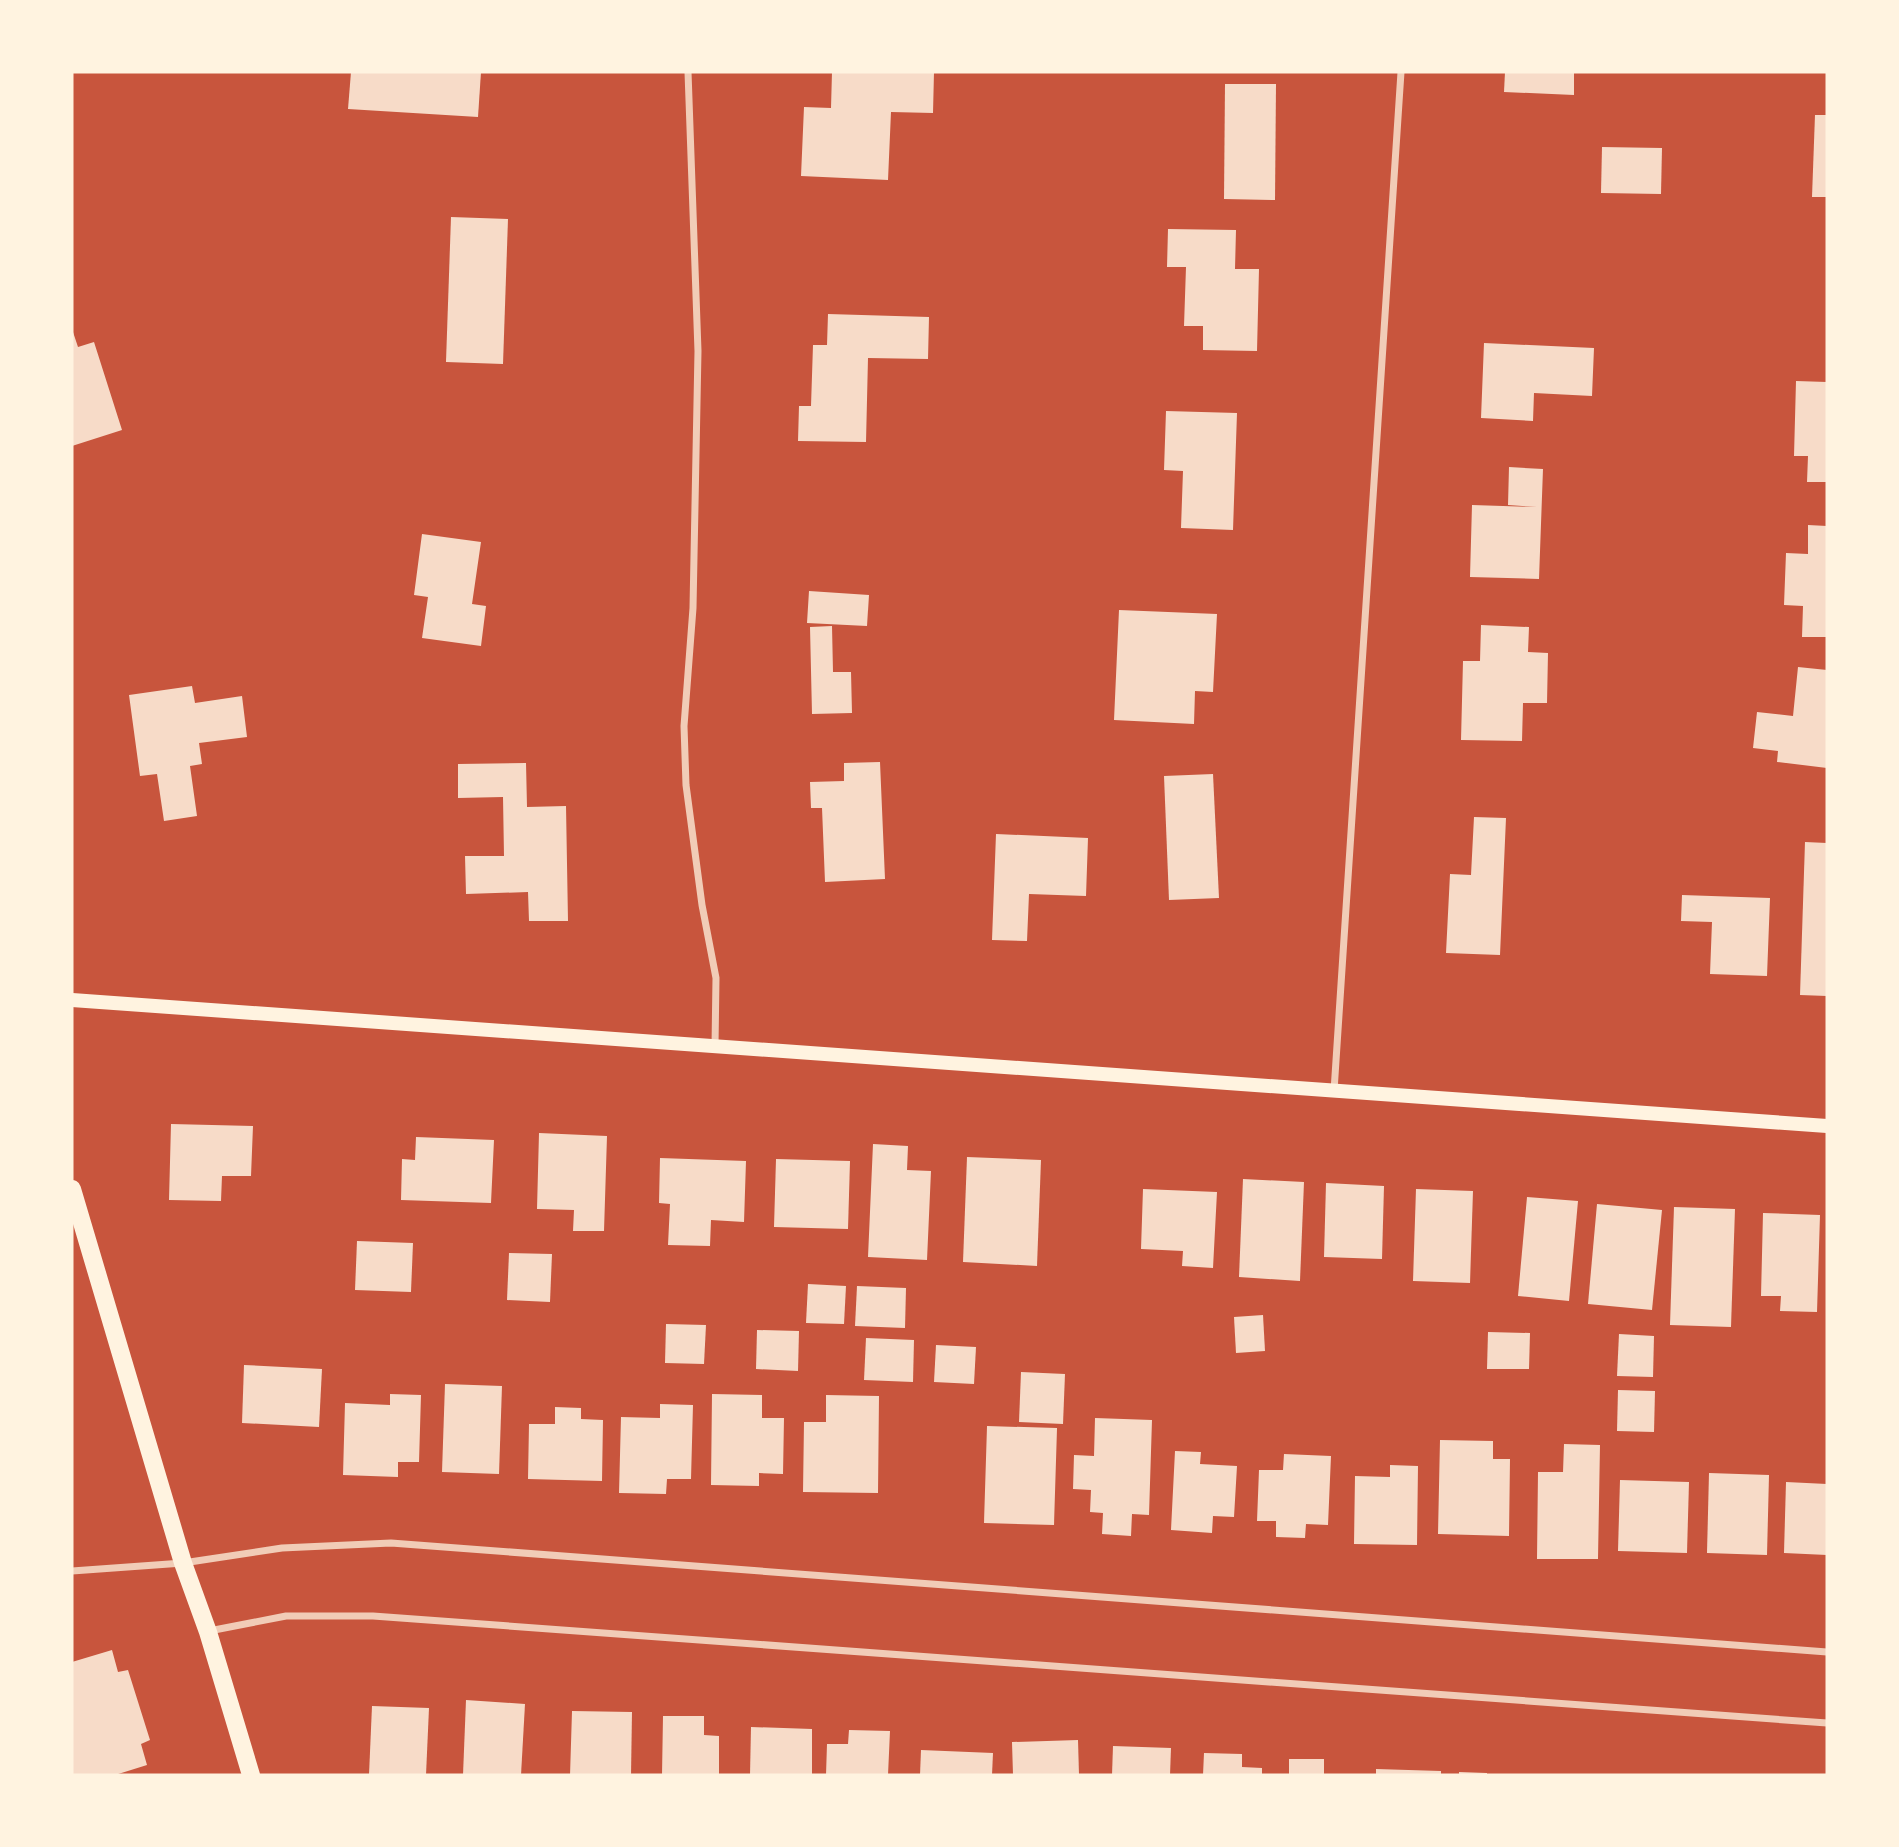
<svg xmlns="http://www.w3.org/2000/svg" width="1899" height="1847" font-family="'Noto Sans',sans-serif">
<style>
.building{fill:#f7dbc8}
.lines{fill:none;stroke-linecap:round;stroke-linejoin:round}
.minor{stroke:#f1ccb7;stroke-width:7}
.secondary{stroke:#fff3e0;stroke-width:14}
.primary{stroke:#fff3e0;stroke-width:18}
</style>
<rect width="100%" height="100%" fill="#c8553d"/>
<g class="building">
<path d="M351,72H481L478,117L348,109Z"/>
<path d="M832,72H934L933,113L891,112L888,180L801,176L804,107L831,108Z"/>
<path d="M1505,72H1574V95L1504,92Z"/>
<path d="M1225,84H1276L1275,200L1224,199Z"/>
<path d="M1815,115H1827V197H1812Z"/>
<path d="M1602,147L1662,148L1661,194L1601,193Z"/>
<path d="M451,217L508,219L503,364L446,362Z"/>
<path d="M1168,229L1236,230L1235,269H1259L1257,351L1203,350V326H1184L1186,267H1167Z"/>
<path d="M828,314L929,317L928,359L868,358L866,442L798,441L799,406H811L813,345H827Z"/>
<path d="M72,329L78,347L94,342L122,430L72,446Z"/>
<path d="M1484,343L1594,348L1592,396L1534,393L1533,421L1481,418Z"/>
<path d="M1796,381L1827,382V482H1807L1808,456H1794Z"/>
<path d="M1166,411L1237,413L1233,530L1181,528L1183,471L1164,470Z"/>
<path d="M1509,467L1543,469L1539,579L1470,577L1472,505L1537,507L1508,505Z"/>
<path d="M1808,525L1827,526V637H1802L1803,606L1784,605L1786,553L1808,554Z"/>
<path d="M422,534L481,542L472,604L486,606L481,646L422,638L428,597L414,595Z"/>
<path d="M809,591L869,595L867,626L807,623Z"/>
<path d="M1119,610L1217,614L1213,692L1195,691L1194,724L1114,720Z"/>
<path d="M1481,625L1529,627L1528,652L1548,653L1547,703H1523L1522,741L1461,740L1463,661H1480Z"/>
<path d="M832,626L833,672H851L852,713L812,714L810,627Z"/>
<path d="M1798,667L1827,670V768L1777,762L1778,751L1753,748L1757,712L1793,716Z"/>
<path d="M192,686L195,703L242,696L247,737L199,743L202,764L190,766L197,816L164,821L157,774L140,776L129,695Z"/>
<path d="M880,762L885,879L825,882L822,808H811L810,782L844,781V763Z"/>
<path d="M526,763L527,807L566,806L568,921H529L528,892L466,894L465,856H504L503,797L458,798V764Z"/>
<path d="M1213,774L1219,898L1169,900L1164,776Z"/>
<path d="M1474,817L1506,818L1500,955L1446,953L1450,874L1471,875Z"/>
<path d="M996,834L1088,838L1086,896L1029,894L1027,941L992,940Z"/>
<path d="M1805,842L1827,843V996L1800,995Z"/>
<path d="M1682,895L1770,898L1767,976L1710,974L1712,922L1681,921Z"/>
<path d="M171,1124L253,1126L251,1176H222L221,1201L169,1200Z"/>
<path d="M539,1133L607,1136L604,1231H573L574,1210L537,1209Z"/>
<path d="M416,1137L494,1140L491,1203L401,1200L402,1159L415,1160Z"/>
<path d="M873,1144L908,1146L907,1170L931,1171L927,1260L868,1257Z"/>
<path d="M967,1157L1041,1160L1037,1266L963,1262Z"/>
<path d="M660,1158L746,1161L744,1222L711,1220L710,1246L668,1245L670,1204L659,1203Z"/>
<path d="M776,1159L850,1161L848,1229L774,1227Z"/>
<path d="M1243,1179L1304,1182L1300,1281L1239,1277Z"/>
<path d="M1326,1183L1384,1186L1382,1259L1324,1257Z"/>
<path d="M1143,1189L1217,1192L1213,1268L1182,1266L1183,1251L1141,1249Z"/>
<path d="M1416,1189L1473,1191L1470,1283L1413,1281Z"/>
<path d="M1527,1197L1578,1201L1569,1301L1518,1296Z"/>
<path d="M1597,1204L1662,1210L1652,1310L1588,1304Z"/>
<path d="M1674,1207L1735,1209L1731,1327L1670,1325Z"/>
<path d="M1763,1213L1820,1215L1817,1312L1780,1311L1781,1296H1761Z"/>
<path d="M357,1241L413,1243L411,1292L355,1290Z"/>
<path d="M509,1253L552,1254L550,1302L507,1300Z"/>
<path d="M808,1284L846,1286L844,1324L806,1323Z"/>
<path d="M857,1286L906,1288L905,1328L855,1326Z"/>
<path d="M1263,1315L1265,1351L1236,1353L1234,1317Z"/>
<path d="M666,1324L706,1325L704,1364L665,1363Z"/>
<path d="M757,1330L799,1331L798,1371L756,1369Z"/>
<path d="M1488,1332L1530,1333L1529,1369H1487Z"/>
<path d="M1619,1334L1654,1336L1653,1377L1617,1376Z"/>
<path d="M866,1338L914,1340L913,1382L864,1380Z"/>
<path d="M936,1345L976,1347L974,1384L934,1382Z"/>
<path d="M244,1365L322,1369L319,1427L242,1423Z"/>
<path d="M1021,1372L1065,1374L1063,1424L1019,1422Z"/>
<path d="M445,1384L502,1386L499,1474L442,1472Z"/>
<path d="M1618,1390L1655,1391L1654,1432L1617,1431Z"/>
<path d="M390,1394L421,1395L419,1462H398V1477L343,1475L345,1403L390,1405Z"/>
<path d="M712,1394L762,1395V1418H784L783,1474L759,1473V1486L711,1485Z"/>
<path d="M826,1395L879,1396L878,1493L803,1492L804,1422H826Z"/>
<path d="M660,1404L693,1405L691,1479H667L666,1494L619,1493L621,1417L660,1418Z"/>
<path d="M555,1407L581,1408V1419L603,1420L602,1481L528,1479L529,1424H555Z"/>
<path d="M1095,1418L1152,1420L1149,1515L1132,1514L1131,1536L1102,1534L1103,1513L1090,1512L1091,1490L1073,1489L1074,1455L1094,1456Z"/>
<path d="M987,1426L1057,1428L1054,1525L984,1523Z"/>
<path d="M1440,1440L1493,1441V1459H1510L1509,1536L1438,1534Z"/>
<path d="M1564,1444L1600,1445L1598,1559H1537L1538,1472H1563Z"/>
<path d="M1175,1451L1201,1452L1200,1464L1237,1466L1234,1517L1213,1516L1212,1533L1171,1530Z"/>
<path d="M1284,1454L1331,1456L1328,1525L1306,1524L1305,1538L1276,1537V1521H1257L1259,1470H1283Z"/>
<path d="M1390,1465L1418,1466L1417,1545L1354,1544L1355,1476L1390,1477Z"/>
<path d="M1709,1473L1769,1475L1767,1555L1707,1553Z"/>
<path d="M1620,1480L1689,1482L1687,1553L1618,1551Z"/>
<path d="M1786,1482L1827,1484V1555L1784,1553Z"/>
<path d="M112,1650L118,1672L128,1670L150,1740L141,1744L147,1765L115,1775H72V1662Z"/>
<path d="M466,1700L525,1704L521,1775H463Z"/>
<path d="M372,1706L429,1708L426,1775H369Z"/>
<path d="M572,1711L632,1712L631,1775H570Z"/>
<path d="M663,1716H704V1735L719,1736V1775H662Z"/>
<path d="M751,1727L812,1729V1775H750Z"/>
<path d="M849,1730L890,1731L888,1775H826L827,1744H848Z"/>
<path d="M1078,1740L1079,1775H1013L1012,1742Z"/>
<path d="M1113,1746L1171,1748L1170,1775H1112Z"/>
<path d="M921,1750L993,1753L992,1775H920Z"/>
<path d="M1204,1753L1242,1754V1767L1262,1768V1775H1203Z"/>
<rect x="1289" y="1759" width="35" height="16"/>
<path d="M1376,1769L1441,1771V1775H1376Z"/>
<path d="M1459,1772L1487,1773V1775H1459Z"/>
</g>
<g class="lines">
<g class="minor">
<path d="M688,72L698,351L693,608L684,726L686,785L702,905L716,978L715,1046"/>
<path d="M1334,1091L1401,72"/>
<path d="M72,1571L183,1563L282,1548L391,1543L1827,1652"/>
<path d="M209,1631L286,1616H373L1827,1723"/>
</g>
<path class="secondary" d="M72,1000L1827,1126"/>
<path class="primary" d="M72,1189L183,1563L208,1632L251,1775"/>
</g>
<rect width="1899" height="1847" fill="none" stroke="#fff3e0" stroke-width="147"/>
</svg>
